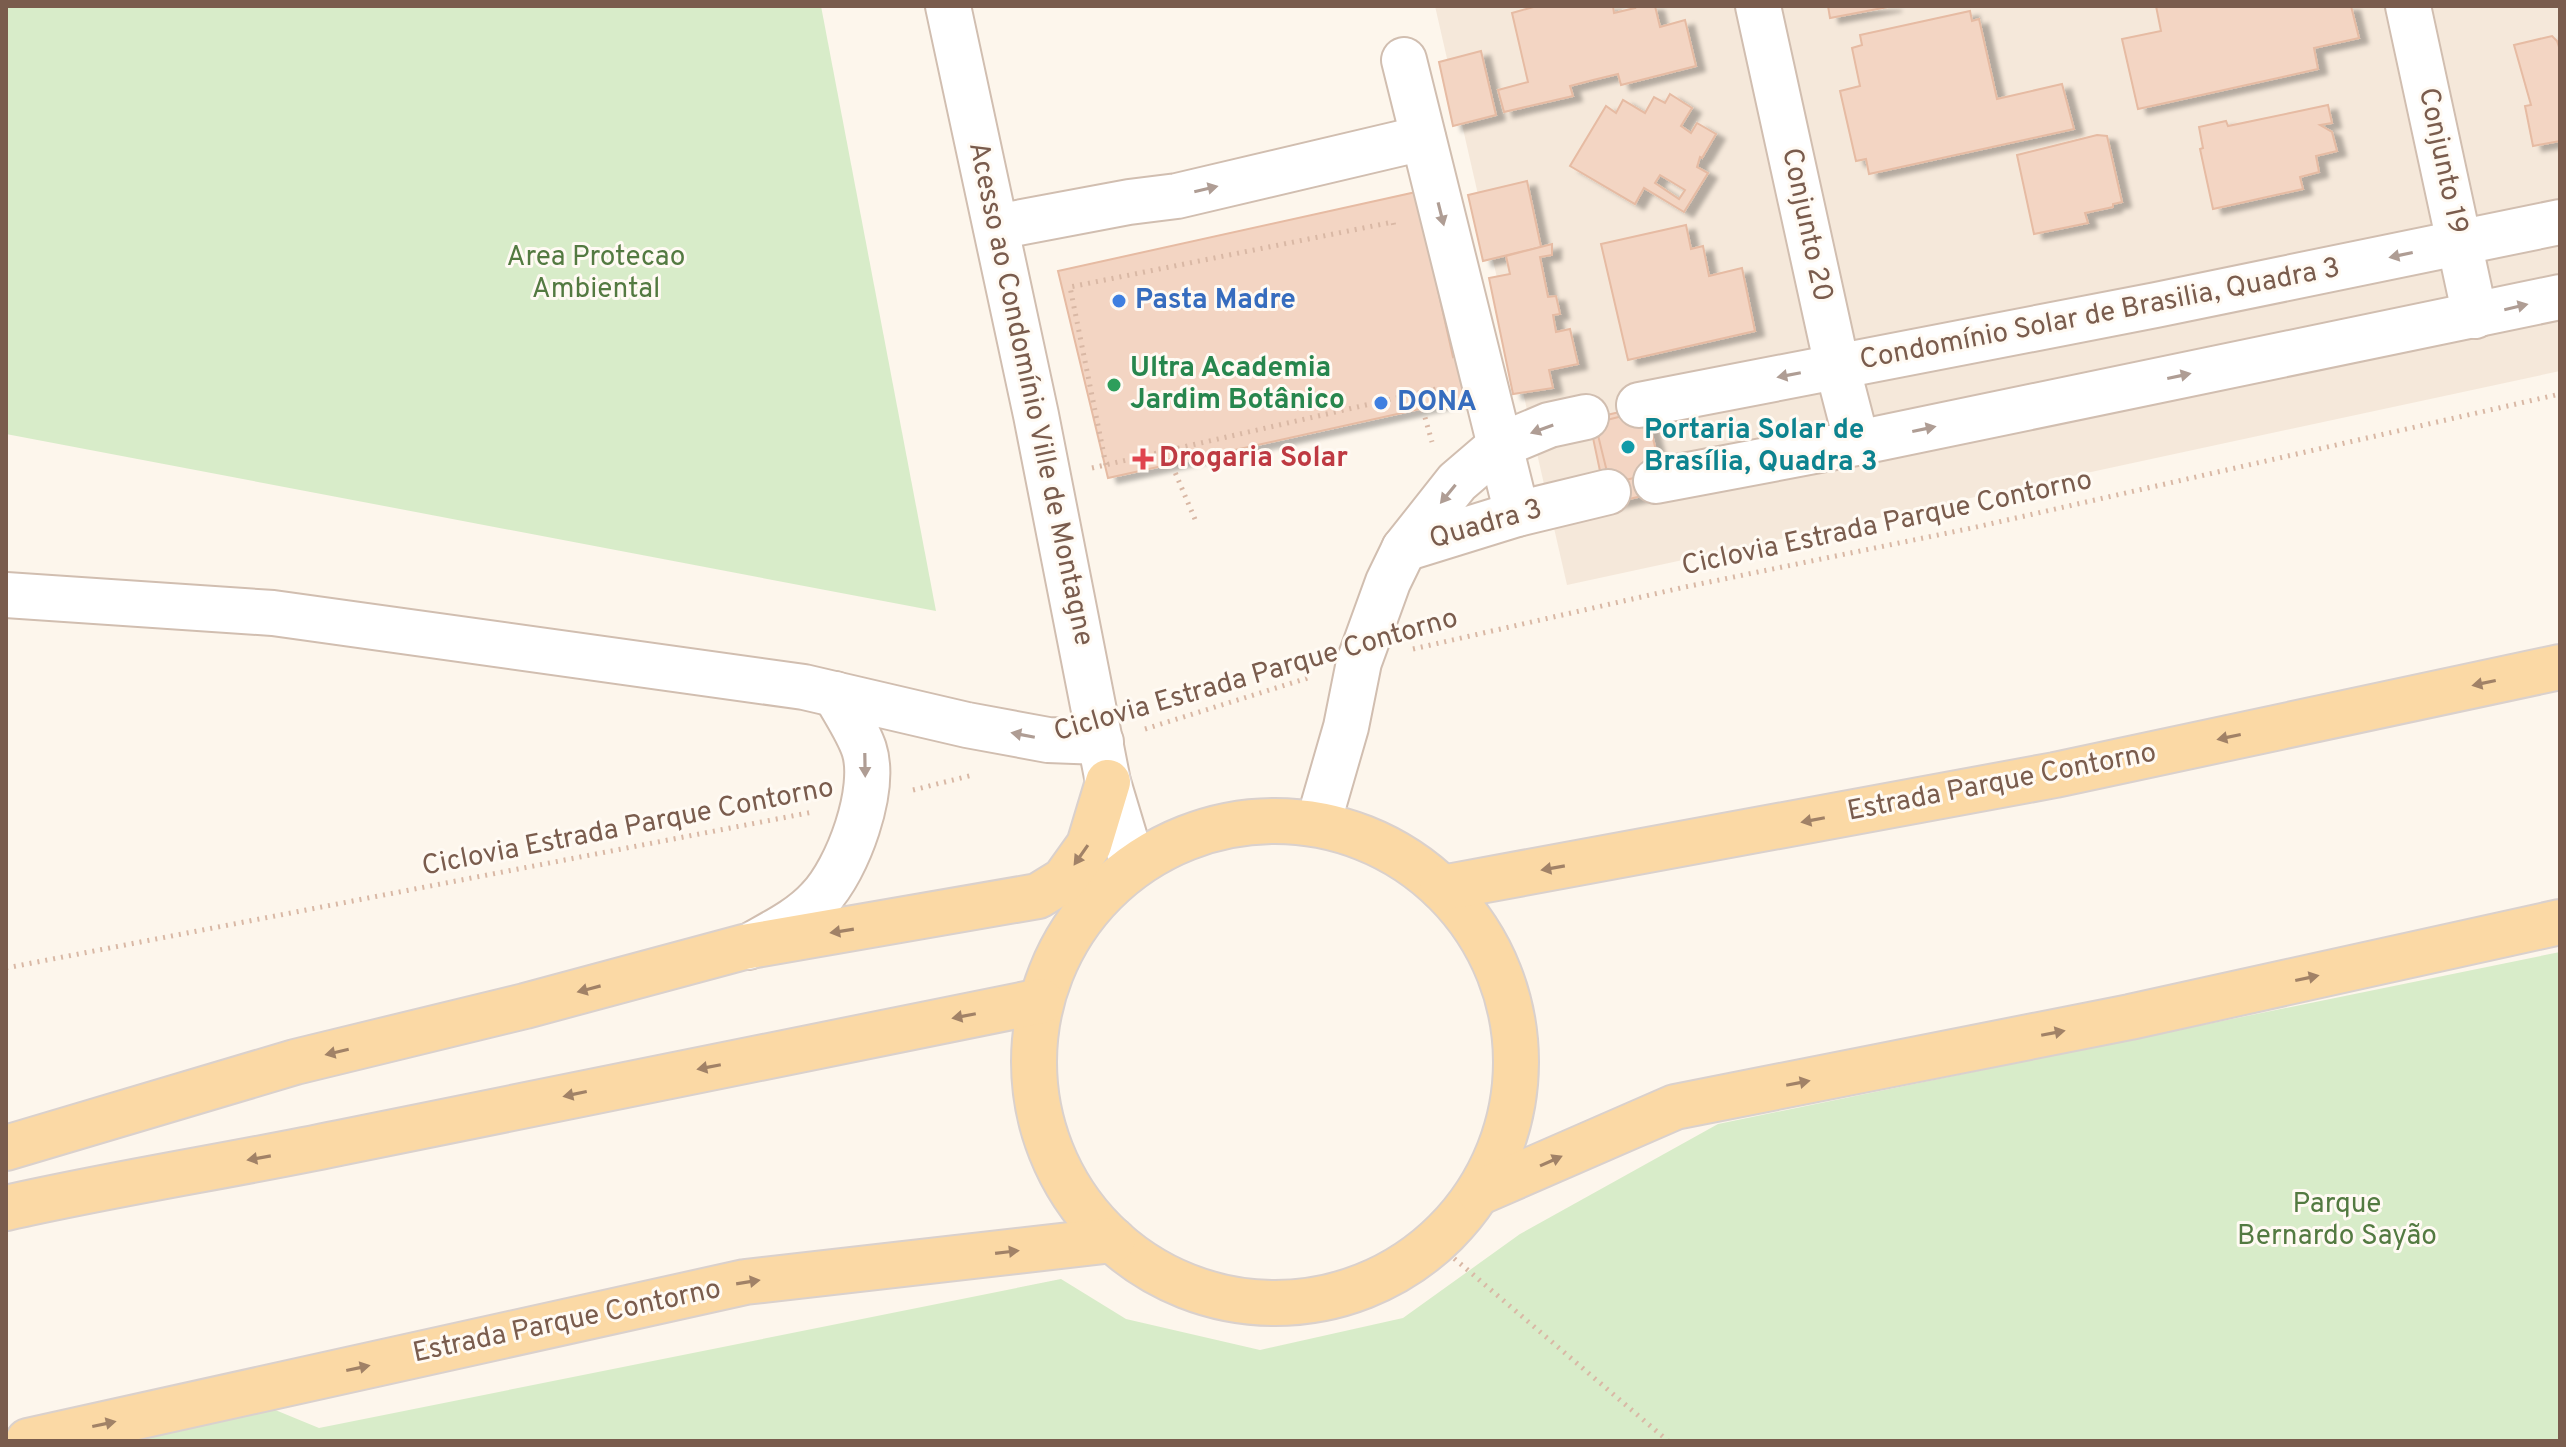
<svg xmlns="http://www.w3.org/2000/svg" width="2566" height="1447" font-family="Overpass,sans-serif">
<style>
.residential{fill:#f5e8da}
.green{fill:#d8ecc9}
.building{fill:#f3d5c3;stroke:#e6bba3;stroke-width:2;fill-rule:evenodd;filter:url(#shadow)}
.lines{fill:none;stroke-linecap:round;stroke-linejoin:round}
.minor-casing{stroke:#d1beb0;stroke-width:48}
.major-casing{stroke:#dad1cd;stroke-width:48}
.path{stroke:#d9b8a5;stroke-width:5;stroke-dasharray:2 6;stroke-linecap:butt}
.minor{stroke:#fff;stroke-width:44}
.major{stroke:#fbd9a5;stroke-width:44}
.oneway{fill:#af9d94}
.oneway2{fill:#a18267}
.shop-dot{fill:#3f7fe0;stroke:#fffaf3;stroke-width:3}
.leisure-dot{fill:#2e9e5b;stroke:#fffaf3;stroke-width:3}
.culture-dot{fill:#0f9aa8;stroke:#fffaf3;stroke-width:3}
.health-dot{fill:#e0444e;stroke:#fffaf3;stroke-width:3}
.labels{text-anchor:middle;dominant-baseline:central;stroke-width:6;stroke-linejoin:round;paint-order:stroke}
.street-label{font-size:28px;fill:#7a5c4d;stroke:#fffaf3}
.park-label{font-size:28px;fill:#537a41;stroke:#fffaf3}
.shop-label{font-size:28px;font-weight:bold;fill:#366cbe;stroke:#fffaf3;text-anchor:start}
.leisure-label{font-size:28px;font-weight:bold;fill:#27864d;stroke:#fffaf3;text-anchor:start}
.culture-label{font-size:28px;font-weight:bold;fill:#0d838f;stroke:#fffaf3;text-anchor:start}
.health-label{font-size:28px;font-weight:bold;fill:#be3a42;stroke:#fffaf3;text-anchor:start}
</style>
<defs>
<filter id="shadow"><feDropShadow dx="9" dy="5" stdDeviation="2" flood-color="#0004"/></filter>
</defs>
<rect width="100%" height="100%" fill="#fdf6ec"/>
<path class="residential" d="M1435,6H2560V371L1567,585Z"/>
<g class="green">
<path d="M6,6H821L936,611L6,434Z"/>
<path d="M2560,952V1441H21L234,1393L319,1428L1061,1279L1126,1319L1260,1350L1403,1318L1520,1234L1718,1124Z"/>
</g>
<g class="building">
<path d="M1613,6L1614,13L1635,8L1634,6H1655L1660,27L1685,20L1696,66L1621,85L1618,74L1593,80L1570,86L1573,96L1504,112L1498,90L1528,82L1512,13L1537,6Z"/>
<path d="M1828,6H1893L1830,18Z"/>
<path d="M2156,6H2351L2359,38L2314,48L2318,69L2138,109L2122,39L2161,31Z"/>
<path d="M1970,11L1972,21L1979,19L1997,99L2062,84L2074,129L1869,174L1866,159L1856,161L1840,91L1860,86L1852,48L1862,45L1860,35Z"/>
<path d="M2552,36L2557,41L2560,50V141L2533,146L2525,106L2531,105L2514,45Z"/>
<path d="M1481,51L1496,115L1453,126L1439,62Z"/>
<path d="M1670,94L1692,108L1681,126L1691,133L1697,123L1716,134L1702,158L1700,157L1697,167L1708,173L1684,212L1644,188L1635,204L1570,166L1606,106L1616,113L1623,100L1645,113L1654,97L1665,103ZM1660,175L1685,190L1679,199L1655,183Z"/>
<path d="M2328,105L2332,123L2320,125L2332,132L2337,151L2316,156L2319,172L2300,177L2303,189L2213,209L2200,149L2203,148L2199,127L2226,121L2228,126Z"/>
<path d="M2097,135L2107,136L2122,202L2113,204V207L2085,213L2088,223L2034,234L2017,155Z"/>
<path d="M1527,181L1541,247L1483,261L1468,195Z"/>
<path d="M1416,192L1453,357L1455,356L1465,399L1108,478L1058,271Z"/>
<path d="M1686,225L1691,249L1703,246L1709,276L1742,268L1755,331L1628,360L1601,244Z"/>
<path d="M1552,244V255L1540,257L1548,297L1556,296L1560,314L1553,315L1556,332L1570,329L1578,364L1549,370L1553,388L1513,394L1489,278L1510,274L1506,256Z"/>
<path d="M1633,409L1651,494L1607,504L1589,419Z"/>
<path d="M1646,410L1661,471L1610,484L1595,423Z"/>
</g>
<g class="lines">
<defs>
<g id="minor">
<path d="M948,6L1036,415L1108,782L1133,865"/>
<path d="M1758,6L1837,366L1857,443"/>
<path d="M2408,6L2475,316"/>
<path d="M1404,60L1517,514"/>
<path d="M996,227L1129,202L1177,196L1423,138"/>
<path d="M1639,405L2156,305L2560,222"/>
<path d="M1656,481L1857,443L2560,297"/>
<path d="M1404,549L1517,514L1608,492"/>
<path d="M6,595L273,613L804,687L967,725L1048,740L1101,742"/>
<path d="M1318,824L1346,727L1359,662L1388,582L1404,549L1457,482L1499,446L1549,425L1586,417"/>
<path d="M748,947C772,933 800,920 819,899C848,869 877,789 864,749C858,731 845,712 835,694"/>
</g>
<g id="major">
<circle cx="1275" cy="1062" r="241"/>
<path d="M1442,888L2055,775L2560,667"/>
<path d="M6,1148L295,1062L525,1006L744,947L1038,896L1064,880L1089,845L1108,782"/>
<path d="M1480,1192L1675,1107L2130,1017L2560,922"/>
<path d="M6,1208C116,1183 228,1166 339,1143C573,1095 807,1047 1041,1001"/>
<path d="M28,1441L745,1282L1113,1240"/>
</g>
</defs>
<use href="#minor" class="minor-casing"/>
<use href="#major" class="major-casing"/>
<g class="path">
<path d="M1418,393L1436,389L1435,384"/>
<path d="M1166,451L1197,524"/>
<path d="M1106,465L1070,287L1393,222L1394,227"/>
<path d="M1092,468L1418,393L1432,442"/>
<path d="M1413,649L1685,587L1972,528L2560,394"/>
<path d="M1145,729L1311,677"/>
<path d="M913,790L973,775"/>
<path d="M6,968L813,812"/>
<path d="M1436,1243L1668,1441"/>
</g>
<use href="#minor" class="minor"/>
<use href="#major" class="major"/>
</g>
<defs><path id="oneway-solid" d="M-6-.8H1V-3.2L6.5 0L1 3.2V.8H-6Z" transform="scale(2)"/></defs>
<g class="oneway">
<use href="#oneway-solid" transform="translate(1206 189) rotate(-13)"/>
<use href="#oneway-solid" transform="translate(1441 214) rotate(76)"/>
<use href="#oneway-solid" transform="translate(2401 255) rotate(168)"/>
<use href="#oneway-solid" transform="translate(2516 307) rotate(-13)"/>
<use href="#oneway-solid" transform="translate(1789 375) rotate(169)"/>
<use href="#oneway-solid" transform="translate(2179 376) rotate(-12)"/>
<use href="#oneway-solid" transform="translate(1542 429) rotate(160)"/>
<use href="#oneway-solid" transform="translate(1924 429) rotate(-12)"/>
<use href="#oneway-solid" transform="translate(1448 494) rotate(129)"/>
<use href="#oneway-solid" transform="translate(1023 735) rotate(-169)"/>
<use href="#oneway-solid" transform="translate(865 765) rotate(89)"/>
</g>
<g class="oneway2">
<use href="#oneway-solid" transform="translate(2484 683) rotate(168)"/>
<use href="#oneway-solid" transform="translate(2229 737) rotate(168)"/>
<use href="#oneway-solid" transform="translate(1813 820) rotate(169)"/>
<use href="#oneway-solid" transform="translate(1081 855) rotate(125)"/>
<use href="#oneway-solid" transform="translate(1553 868) rotate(170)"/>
<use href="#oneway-solid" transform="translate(842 931) rotate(171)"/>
<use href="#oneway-solid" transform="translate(2307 978) rotate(-12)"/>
<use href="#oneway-solid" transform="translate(589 989) rotate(165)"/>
<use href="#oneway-solid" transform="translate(964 1016) rotate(169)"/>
<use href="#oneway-solid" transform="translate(2053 1033) rotate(-11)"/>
<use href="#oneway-solid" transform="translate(337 1052) rotate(167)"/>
<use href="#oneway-solid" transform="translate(709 1067) rotate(169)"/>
<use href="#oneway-solid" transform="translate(1798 1083) rotate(-11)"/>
<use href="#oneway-solid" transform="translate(575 1094) rotate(168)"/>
<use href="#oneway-solid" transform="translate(259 1158) rotate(170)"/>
<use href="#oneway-solid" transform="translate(1551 1161) rotate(-24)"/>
<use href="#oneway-solid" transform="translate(1007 1252) rotate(-7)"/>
<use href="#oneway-solid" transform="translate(748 1282) rotate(-9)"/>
<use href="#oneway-solid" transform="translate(358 1368) rotate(-12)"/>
<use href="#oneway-solid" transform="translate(104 1424) rotate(-12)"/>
</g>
<g class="shop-dot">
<circle cx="1119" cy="301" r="8"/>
<circle cx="1381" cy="403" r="8"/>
</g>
<circle class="leisure-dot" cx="1114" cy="385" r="8"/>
<circle class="culture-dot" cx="1628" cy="447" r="8"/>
<path class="health-dot" d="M1139 447h8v8h8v8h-8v8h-8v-8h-8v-8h8z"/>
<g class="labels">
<g class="street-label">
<text transform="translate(2442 161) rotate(78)">Conjunto 19</text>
<text transform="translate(1806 225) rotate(78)">Conjunto 20</text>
<text transform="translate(2100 315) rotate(-11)">Condomínio Solar de Brasilia, Quadra 3</text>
<text transform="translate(1030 394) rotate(78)">Acesso ao Condomínio Ville de Montagne</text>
<text transform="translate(1887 524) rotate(-12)">Ciclovia Estrada Parque Contorno</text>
<text transform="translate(1486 525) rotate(-16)">Quadra 3</text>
<text transform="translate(1256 676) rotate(-16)">Ciclovia Estrada Parque Contorno</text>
<text transform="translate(2002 783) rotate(-11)">Estrada Parque Contorno</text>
<text transform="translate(628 828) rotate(-11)">Ciclovia Estrada Parque Contorno</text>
<text transform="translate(567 1322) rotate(-12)">Estrada Parque Contorno</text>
</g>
<g class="park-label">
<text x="596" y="258">Area Protecao<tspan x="596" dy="32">Ambiental</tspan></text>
<text x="2337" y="1205">Parque<tspan x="2337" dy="32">Bernardo Sayão</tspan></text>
</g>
<g class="shop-label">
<text x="1135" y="301">Pasta Madre</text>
<text x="1397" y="403">DONA</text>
</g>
<g class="leisure-label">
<text x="1130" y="369">Ultra Academia<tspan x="1130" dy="32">Jardim Botânico</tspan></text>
</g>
<g class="culture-label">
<text x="1644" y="431">Portaria Solar de<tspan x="1644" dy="32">Brasília, Quadra 3</tspan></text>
</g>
<g class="health-label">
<text x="1159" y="459">Drogaria Solar</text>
</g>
</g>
<rect width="2566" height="1447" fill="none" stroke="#7a5c4d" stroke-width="16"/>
</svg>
